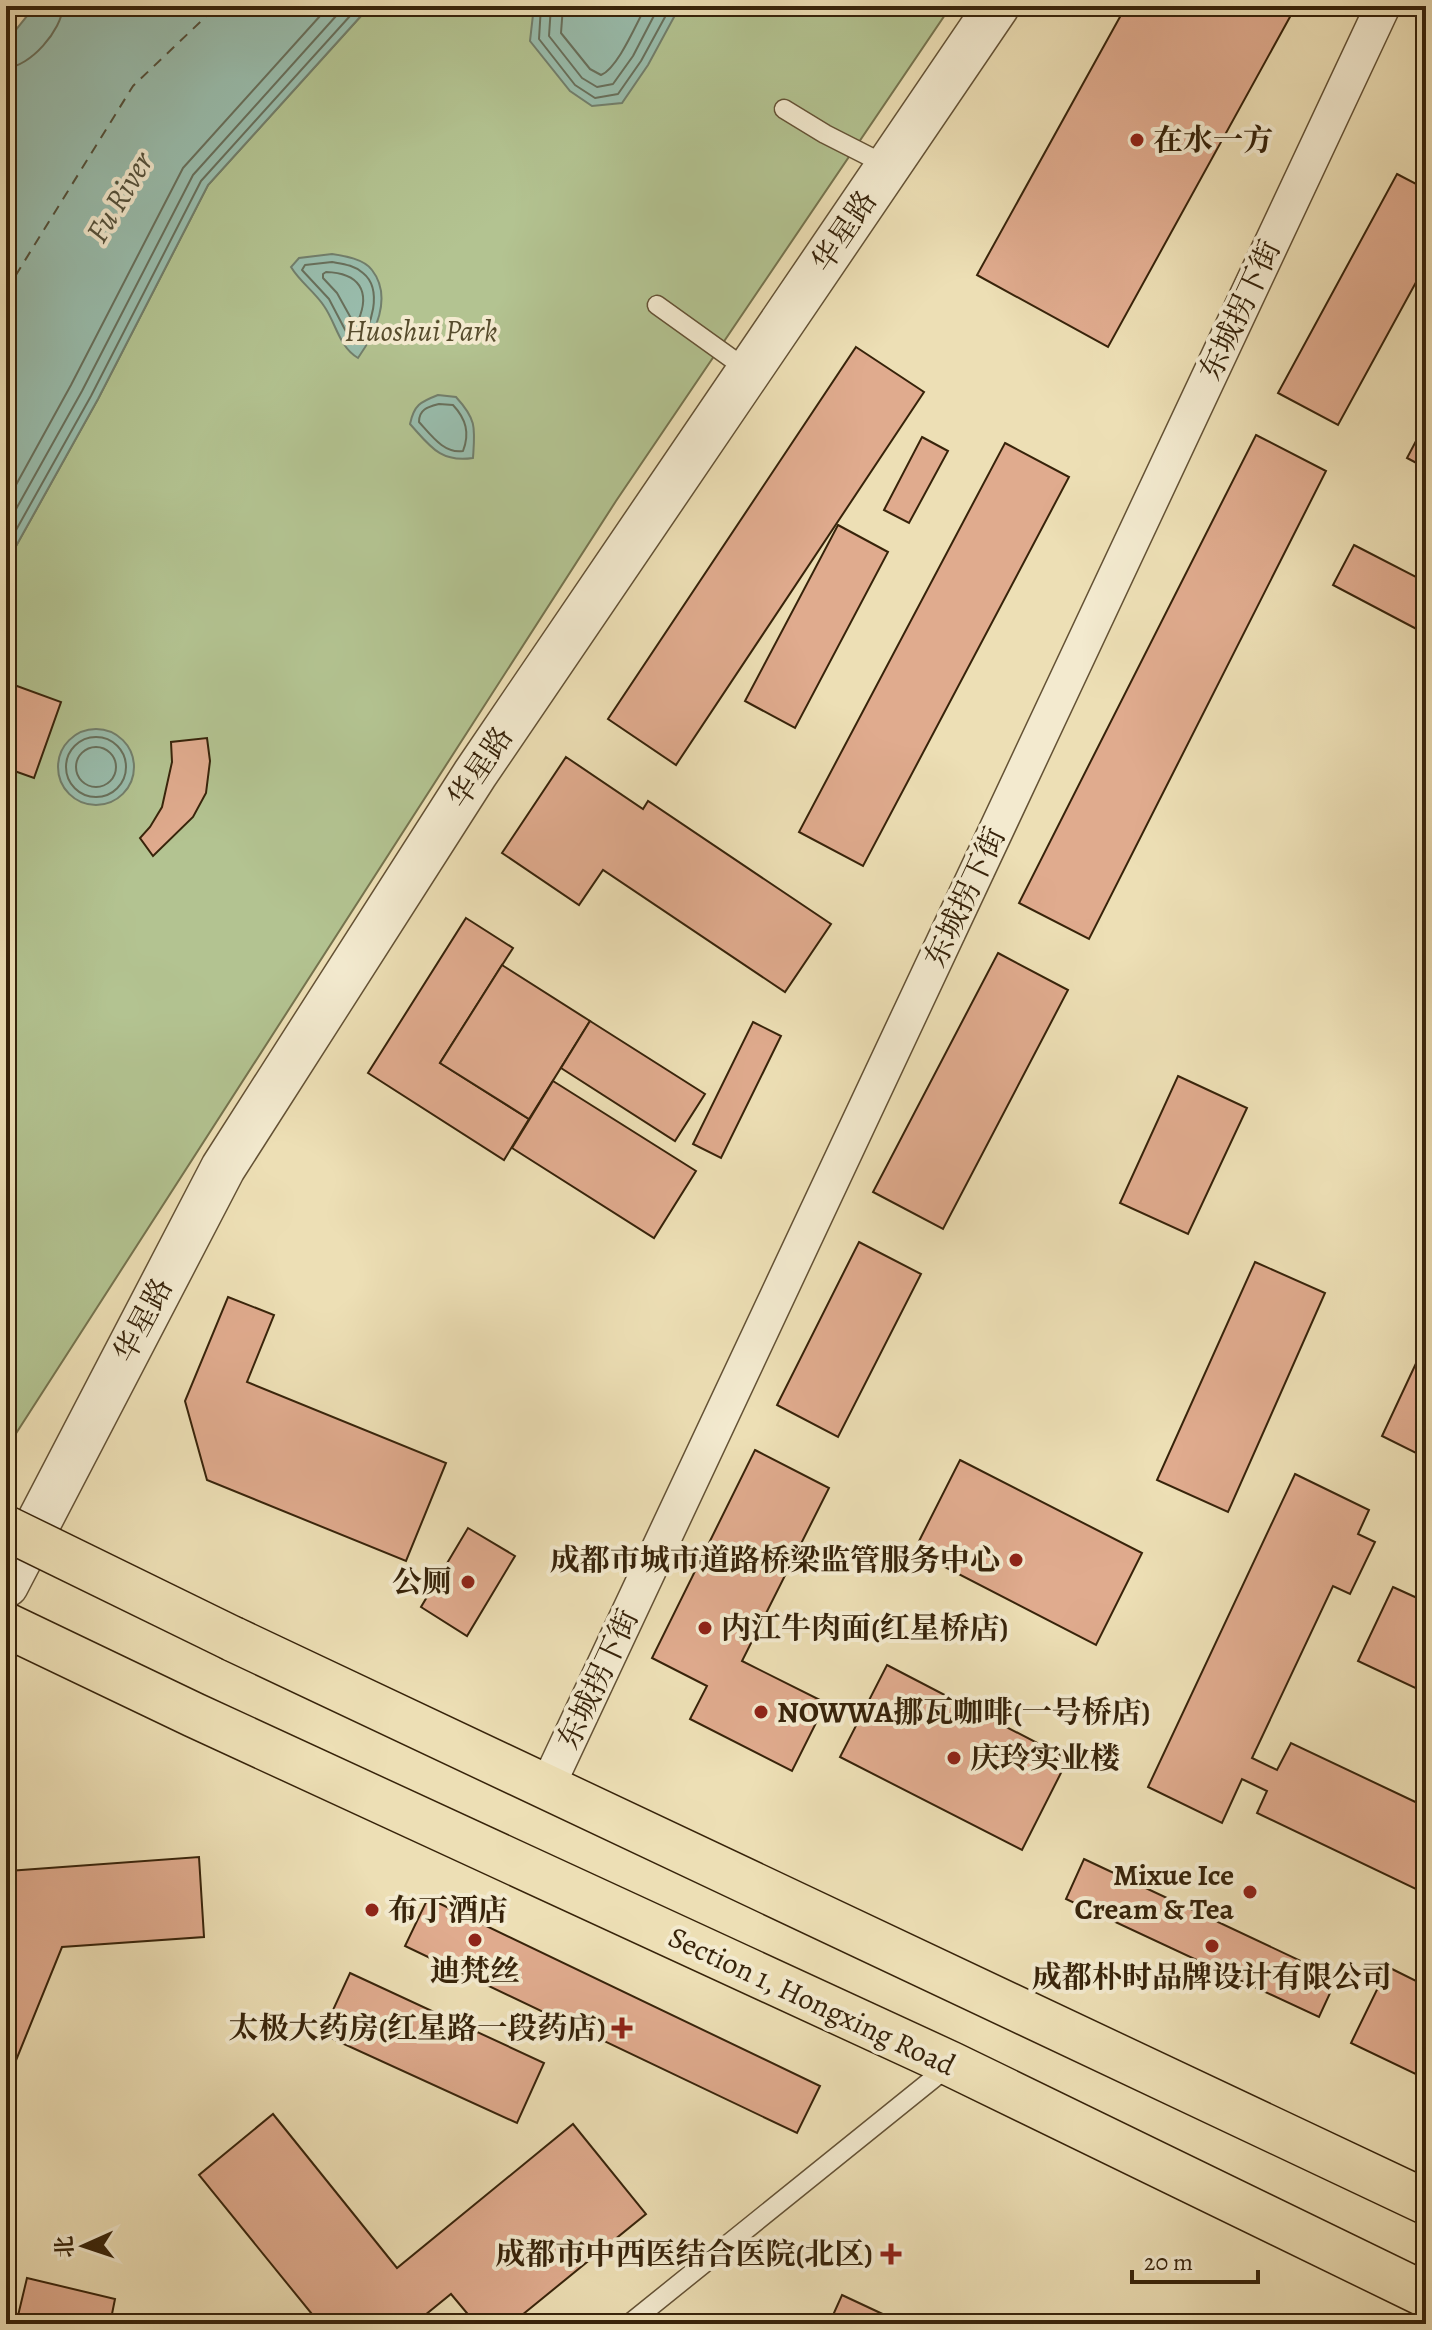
<svg xmlns="http://www.w3.org/2000/svg" width="1432" height="2330" font-family="Alegreya,'Noto Serif SC',serif">
<style>
.green{fill:#b3c391;stroke:#75734e;stroke-width:2}
.water{fill:#99bdad;stroke:#727f6c;stroke-width:2}
.lines{fill:none;stroke-linecap:round;stroke-linejoin:round}
.shore{stroke:#68705c;stroke-width:2}
.ferry{stroke:#54513b;stroke-width:2;stroke-dasharray:10 8;stroke-linecap:butt}
.building{fill:#e0ab8e;stroke:#37230a;stroke-width:2}
.service-casing{stroke:#645235;stroke-width:21}
.minor-casing{stroke:#645235;stroke-width:37}
.tertiary-casing{stroke:#645235;stroke-width:47}
.primary-casing{stroke:#37230a;stroke-width:47}
.service{stroke:#f3eacf;stroke-width:18}
.minor{stroke:#f3eacf;stroke-width:34}
.tertiary{stroke:#f3eacf;stroke-width:44}
.primary{stroke:#eddfb5;stroke-width:44}
.primary-bridge-casing{stroke:#37230a;stroke-width:47;stroke-linecap:butt}
.primary-bridge{stroke:#eddfb5;stroke-width:44}
.poi-dot{fill:#8f2418;stroke:#f3eacf;stroke-width:3}
.labels{text-anchor:middle;dominant-baseline:central;stroke-width:8;stroke-linejoin:round;paint-order:stroke}
.poi-label{font-size:30px;font-weight:bold;fill:#37230a;stroke:#f3eacf;text-anchor:start}
.street-label{font-size:30px;fill:#37230a;stroke:#f3eacf}
.park-label{font-size:30px;font-style:italic;fill:#564b2c;stroke:#f3eacf}
.water-label{font-size:32px;font-style:italic;fill:#54513b;stroke:#f3eacf}
</style>
<rect width="100%" height="100%" fill="#eddfb5"/>
<filter id="stains"><feTurbulence type="fractalNoise" baseFrequency=".0025" numOctaves="4"/><feColorMatrix values="0 0 0 0 .2 0 0 0 0 .09 0 0 0 0 .02 0 0 0 .5 -.17"/></filter>
<radialGradient id="worn" r=".72"><stop offset=".6" stop-color="#630" stop-opacity="0"/><stop offset="1" stop-color="#630" stop-opacity=".3"/></radialGradient>
<path class="green" d="M370,6H951L616,501L15,1435L6,1431V564L98,399L208,185Z"/>
<g class="water">
<path d="M35,6H370L208,185L98,399L6,564V42Z"/>
<path d="M534,6H680L648,65L622,103L592,106L570,91L530,41Z"/>
<path d="M332,254C345,256 364,259 372,270C393,297 375,334 358,358C339,347 336,323 324,306C314,291 300,282 291,267L299,258Z"/>
<path d="M438,395L456,397C477,420 475,428 473,458C440,463 430,446 410,424C414,405 420,402 438,395Z"/>
<circle cx="96" cy="767" r="38"/>
</g>
<g class="lines">
<g class="shore">
<path d="M541,6L539,39L575,85L595,98L618,94L641,61L671,6"/>
<path d="M551,6L549,36L582,78L597,87L613,84L633,56L659,6"/>
<path d="M563,6L561,33L590,69L601,75C618,68 636,24 646,6"/>
<path d="M6,68C30,67 62,30 63,6"/>
<path d="M332,262C343,264 354,265 363,273C383,289 372,328 357,344L352,343L329,299L302,270L305,265Z"/>
<path d="M326,272C359,273 371,291 358,321L352,320L337,293L323,278V274Z"/>
<path d="M439,404L453,405C466,419 470,433 463,451C444,454 431,435 419,422C419,409 428,407 439,404Z"/>
<path d="M6,503L71,385L183,168L329,6"/>
<path d="M6,527L82,391L193,175L345,6"/>
<path d="M6,548L91,396L201,181L359,6"/>
<circle cx="96" cy="767" r="30"/>
<circle cx="96" cy="767" r="20"/>
</g>
<path class="ferry" d="M6,291L133,86L217,6"/>
</g>
<g class="building">
<path d="M1126,6H1296L1108,347L977,275Z"/>
<path d="M1397,174L1426,189V264L1338,425L1278,393Z"/>
<path d="M856,347L924,392L676,765L608,719Z"/>
<path d="M1426,422V468L1407,458Z"/>
<path d="M1256,435L1326,471L1089,939L1019,903Z"/>
<path d="M922,437L948,451L909,523L884,510Z"/>
<path d="M1005,443L1069,477L863,866L799,832Z"/>
<path d="M838,525L888,552L795,728L745,701Z"/>
<path d="M1354,545L1426,582V634L1333,585Z"/>
<path d="M6,682L61,702L34,778L6,768Z"/>
<path d="M207,738L210,761L206,793L193,817L153,856L140,838L150,827L162,807L172,762L171,742Z"/>
<path d="M566,757L643,809L648,801L831,924L785,992L603,870L579,905L502,853Z"/>
<path d="M466,918L513,948L440,1063L529,1119L504,1160L368,1073Z"/>
<path d="M998,953L1068,990L943,1229L873,1192Z"/>
<path d="M502,965L590,1021L529,1119L440,1063Z"/>
<path d="M590,1021L705,1094L675,1141L561,1068Z"/>
<path d="M753,1022L781,1036L721,1158L693,1144Z"/>
<path d="M1178,1076L1247,1108L1188,1234L1120,1203Z"/>
<path d="M553,1081L696,1171L654,1238L512,1148Z"/>
<path d="M859,1242L921,1274L838,1437L777,1405Z"/>
<path d="M1255,1262L1325,1293L1228,1512L1157,1480Z"/>
<path d="M228,1297L274,1315L247,1382L446,1463L406,1561L207,1480L185,1401Z"/>
<path d="M1426,1342V1458L1382,1436Z"/>
<path d="M755,1450L829,1488L742,1661L826,1703L792,1771L690,1719L707,1686L652,1658Z"/>
<path d="M960,1460L1142,1553L1096,1645L914,1551Z"/>
<path d="M1295,1474L1369,1510L1358,1534L1375,1542L1350,1594L1333,1586L1252,1758L1277,1770L1291,1743L1426,1807V1878L1420,1891L1257,1813L1267,1791L1242,1779L1222,1823L1148,1787Z"/>
<path d="M468,1528L515,1556L467,1636L421,1607Z"/>
<path d="M1393,1587L1426,1602V1693L1358,1661Z"/>
<path d="M887,1665L1068,1759L1022,1850L840,1757Z"/>
<path d="M199,1857L204,1937L62,1947L6,2085V1876L8,1871Z"/>
<path d="M1084,1859L1337,1978L1319,2017L1066,1899Z"/>
<path d="M428,1898L820,2086L797,2133L405,1946Z"/>
<path d="M1388,1967L1422,1984L1426,1983V2079L1351,2043Z"/>
<path d="M350,1973L544,2063L517,2123L322,2034Z"/>
<path d="M273,2114L397,2268L573,2124L646,2214L511,2324H476L451,2294L414,2324H320L199,2175Z"/>
<path d="M27,2278L115,2299L110,2324H16Z"/>
<path d="M842,2295L904,2324H829Z"/>
</g>
<g class="lines">
<defs>
<g id="service">
<path d="M784,109L825,134L888,166"/>
<path d="M657,305L749,371"/>
<path d="M629,2324L949,2066"/>
</g>
<path id="minor" d="M547,1787L1383,6"/>
<path id="tertiary" d="M6,1585L223,1168L475,774L997,6"/>
<g id="primary">
<path d="M6,1625L194,1715L951,2064L1426,2295"/>
<path d="M233,1639L1426,2202"/>
</g>
</defs>
<use href="#service" class="service-casing"/>
<use href="#minor" class="minor-casing"/>
<use href="#tertiary" class="tertiary-casing"/>
<use href="#primary" class="primary-casing"/>
<use href="#service" class="service"/>
<use href="#minor" class="minor"/>
<use href="#tertiary" class="tertiary"/>
<use href="#primary" class="primary"/>
<defs>
<path id="primary-bridge" d="M6,1528L233,1639"/>
</defs>
<use href="#primary-bridge" class="primary-bridge-casing"/>
<use href="#primary-bridge" class="primary-bridge"/>
</g>
<g class="poi-dot">
<circle cx="1137" cy="140" r="8"/>
<circle cx="1016" cy="1560" r="8"/>
<circle cx="468" cy="1582" r="8"/>
<circle cx="705" cy="1628" r="8"/>
<circle cx="761" cy="1712" r="8"/>
<circle cx="954" cy="1758" r="8"/>
<circle cx="1250" cy="1892" r="8"/>
<circle cx="372" cy="1910" r="8"/>
<circle cx="475" cy="1940" r="8"/>
<circle cx="1212" cy="1946" r="8"/>
<path d="M618 2016h8v8h8v8h-8v8h-8v-8h-8v-8h8z"/>
<path d="M887 2242h8v8h8v8h-8v8h-8v-8h-8v-8h8z"/>
</g>
<g class="labels">
<g class="poi-label">
<text x="1153" y="140">在水一方</text>
<text x="1000" y="1560" text-anchor="end">成都市城市道路桥梁监管服务中心</text>
<text x="452" y="1582" text-anchor="end">公厕</text>
<text x="721" y="1628">内江牛肉面(红星桥店)</text>
<text x="777" y="1712">NOWWA挪瓦咖啡(一号桥店)</text>
<text x="970" y="1758">庆玲实业楼</text>
<text x="1234" y="1875" text-anchor="end">Mixue Ice<tspan x="1234" dy="34">Cream &amp; Tea</tspan></text>
<text x="388" y="1910">布丁酒店</text>
<text x="475" y="1971" text-anchor="middle">迪梵丝</text>
<text x="1212" y="1977" text-anchor="middle">成都朴时品牌设计有限公司</text>
<text x="606" y="2028" text-anchor="end">太极大药房(红星路一段药店)</text>
<text x="873" y="2254" text-anchor="end">成都市中西医结合医院(北区)</text>
</g>
<g class="street-label">
<text transform="translate(844 231) rotate(-56)">华星路</text>
<text transform="translate(1240 310) rotate(-65)">东城拐下街</text>
<text transform="translate(480 767) rotate(-56)">华星路</text>
<text transform="translate(965 897) rotate(-65)">东城拐下街</text>
<text transform="translate(143 1320) rotate(-62)">华星路</text>
<text transform="translate(598 1679) rotate(-65)">东城拐下街</text>
<text transform="translate(812 2001) rotate(25)">Section 1, Hongxing Road</text>
</g>
<g class="park-label">
<text x="421" y="331">Huoshui Park</text>
</g>
<g class="water-label">
<text transform="translate(119 197) rotate(-59)">Fu River</text>
</g>
</g>
<rect width="1432" height="2330" fill="none" stroke="#eddfb5" stroke-width="32"/>
<rect x="8" y="8" width="1416" height="2314" fill="none" stroke="#37230a" stroke-width="4"/>
<rect x="16" y="16" width="1400" height="2298" fill="none" stroke="#37230a" stroke-width="2"/>
<g transform="translate(84 2246) rotate(267)" stroke="#f3eacf" stroke-width="6" paint-order="stroke">
<path d="M0-6L14 30L0 20L-14 30Z" fill="#37230a"/>
<text y="-12" font-size="22" font-weight="bold" text-anchor="middle" fill="#37230a">北</text>
</g>
<path d="M1132 2270v12h126v-12" fill="none" stroke="#37230a" stroke-width="4"/>
<text x="1144" y="2270" font-size="24" fill="#37230a" stroke="#f3eacf" stroke-width="6" paint-order="stroke">20 m</text>
<rect width="100%" height="100%" filter="url(#stains)"/>
<rect width="100%" height="100%" fill="url(#worn)"/>
</svg>
